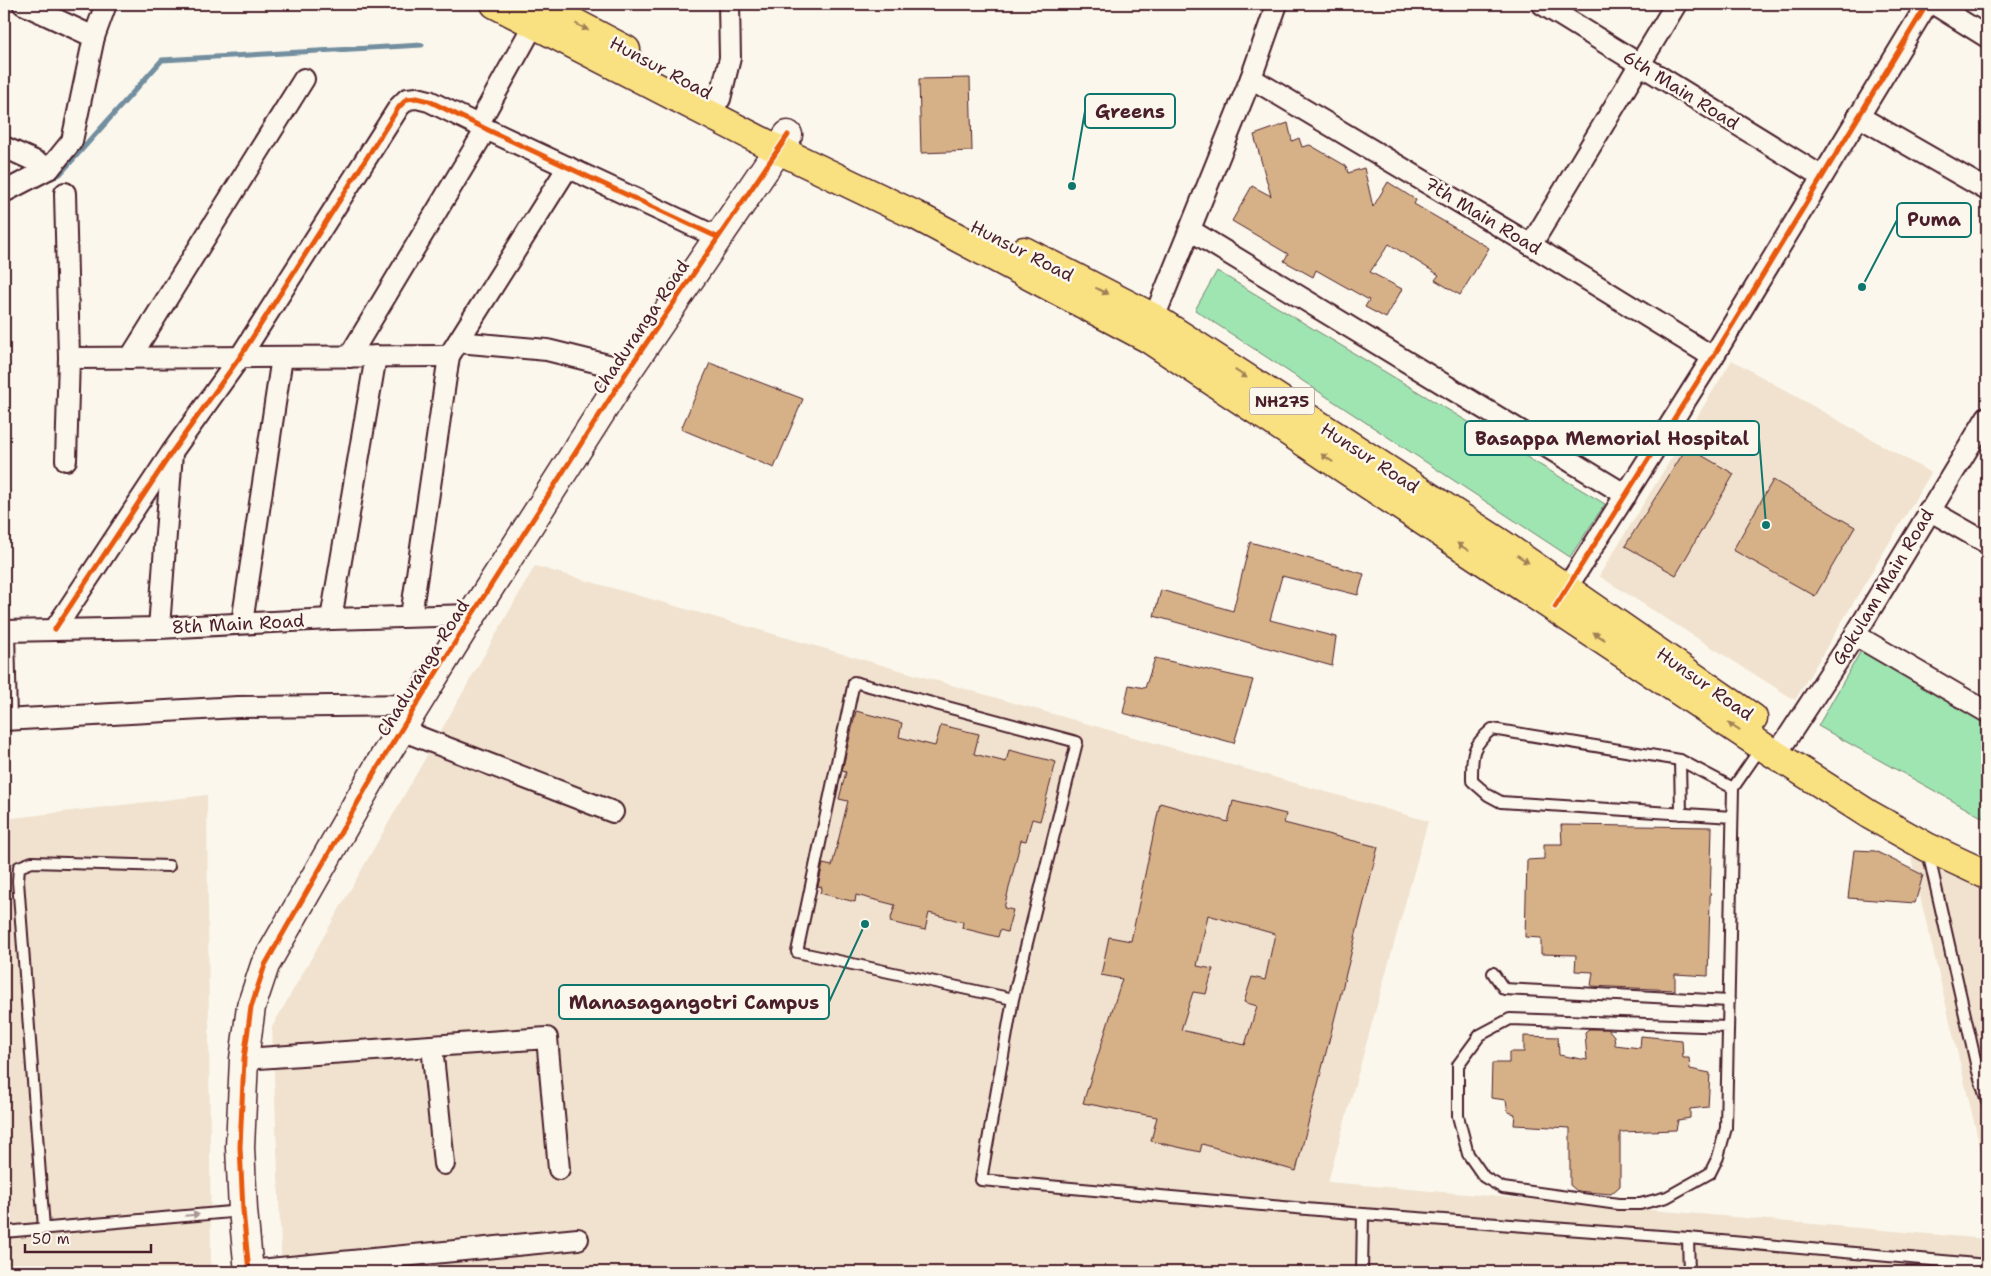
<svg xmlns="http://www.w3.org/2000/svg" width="1991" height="1276" font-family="'Shantell Sans',sans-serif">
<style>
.built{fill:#f0e2ce}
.green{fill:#9ee5b2;stroke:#74826e}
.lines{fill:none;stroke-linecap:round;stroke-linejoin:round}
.stream{stroke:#728e9f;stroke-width:5}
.building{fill:#d6b188;stroke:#4a1f2b;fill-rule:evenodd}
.lane-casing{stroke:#4a1f2b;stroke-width:14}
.street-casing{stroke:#4a1f2b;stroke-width:24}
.secondary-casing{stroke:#4a1f2b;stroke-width:31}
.primary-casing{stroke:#4a1f2b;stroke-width:31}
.lane{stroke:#fbf7ec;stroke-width:10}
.street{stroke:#fbf7ec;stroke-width:20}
.secondary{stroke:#fbf7ec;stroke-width:28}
.primary{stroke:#f9e181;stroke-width:28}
.cycleway-casing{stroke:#fbf7ec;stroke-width:8}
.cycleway{stroke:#e8590c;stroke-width:5}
.oneway{fill:#a28056}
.oneway2{fill:#ab9695}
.labels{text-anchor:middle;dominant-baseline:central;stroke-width:5;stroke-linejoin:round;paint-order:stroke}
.shield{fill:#fbf7ec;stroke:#7f6065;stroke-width:1}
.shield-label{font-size:16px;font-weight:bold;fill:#4a1f2b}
.street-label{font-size:18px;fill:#4a1f2b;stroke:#fbf7ec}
.leader{fill:none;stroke:#0f766e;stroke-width:2}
.callout-dot{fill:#0f766e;stroke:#fbf7ec;stroke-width:2}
.callout{fill:#fbf7ec;stroke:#0f766e;stroke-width:2}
.callout-label{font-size:19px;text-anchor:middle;font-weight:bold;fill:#4a1f2b}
</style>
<rect width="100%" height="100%" fill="#fbf7ec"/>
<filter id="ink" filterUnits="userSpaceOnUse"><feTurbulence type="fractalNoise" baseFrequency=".02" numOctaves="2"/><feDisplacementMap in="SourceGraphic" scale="10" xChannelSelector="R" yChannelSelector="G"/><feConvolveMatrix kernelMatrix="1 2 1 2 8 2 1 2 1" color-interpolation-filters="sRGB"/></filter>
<g filter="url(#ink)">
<g class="built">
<path d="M1732,360L1931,473L1795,700L1599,576Z"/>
<path d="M535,566L1428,821L1328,1182L1987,1239V1272H282L272,1027Z"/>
<path d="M207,795L211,1272H4V819Z"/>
<path d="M1909,850L1987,887V1176Z"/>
</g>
<g class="green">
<path d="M1217,271L1605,504L1570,557L1195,310Z"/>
<path d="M1862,649L1987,723V820L1818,726Z"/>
</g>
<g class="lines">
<path class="stream" d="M52,178L60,174L162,60L422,45"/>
</g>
<g class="building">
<path d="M970,78L972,151L921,153L919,79Z"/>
<path d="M1288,123L1292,141L1299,138L1302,147L1310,145L1346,166L1348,173L1364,168L1373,207L1388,182L1416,200L1414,204L1489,248L1460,295L1435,280L1439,275L1389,244L1370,272L1402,289L1386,318L1365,307L1369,300L1316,270L1313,277L1284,261L1288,254L1232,221L1252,186L1271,196L1254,135Z"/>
<path d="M710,363L803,399L774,468L681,429Z"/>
<path d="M1687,447L1734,474L1676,575L1625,546Z"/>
<path d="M1773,480L1855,527L1815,596L1733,550Z"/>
<path d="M1250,542L1364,574L1358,595L1282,576L1270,620L1336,637L1332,666L1154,616L1161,590L1233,611Z"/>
<path d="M1155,658L1253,680L1234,743L1123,713L1129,685L1145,688Z"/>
<path d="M856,711L902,723L899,737L935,746L941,725L979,734L974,754L1006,762L1009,750L1056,762L1040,821L1032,819L1026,841L1021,840L1004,908L1013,910L1007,932L1000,930L998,937L962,928L963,922L929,913L925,930L890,922L895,905L856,895L855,902L820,893L822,887L818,886L823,864L832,866L848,801L839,799L846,772L842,771Z"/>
<path d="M1233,801L1286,814L1284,823L1378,847L1296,1171L1202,1144L1200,1152L1151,1141L1157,1117L1083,1103L1122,979L1101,975L1109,937L1131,941L1160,803L1228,822ZM1208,915L1275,934L1265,980L1252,977L1244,1002L1257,1006L1245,1045L1181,1030L1193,992L1206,994L1213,969L1197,966Z"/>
<path d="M1561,825L1712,827L1708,976L1675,974V990L1591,986L1593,972L1575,971L1576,955L1541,954V938L1525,937L1527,860L1544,859V844H1562Z"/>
<path d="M1854,850L1875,851L1923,875L1915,903L1848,898Z"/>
<path d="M1589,1029H1608L1614,1036L1615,1045L1640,1048L1641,1036L1682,1040L1683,1058H1689L1690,1069L1710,1073L1708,1107L1690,1109V1118L1678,1120L1676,1130L1620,1132V1186L1611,1194L1577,1191L1570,1185V1128L1514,1125L1515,1114L1508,1112L1506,1100L1491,1098L1492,1063H1509V1052H1524V1036L1558,1037L1559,1055L1587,1060L1585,1032Z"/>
</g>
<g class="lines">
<defs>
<g id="lane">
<path d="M1680,760L1681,814"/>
<path d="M1732,817L1501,802L1488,795L1472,781C1472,754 1471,747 1492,729L1680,760L1733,788"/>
<path d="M1928,852L1977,1068L1987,1102"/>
<path d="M1493,973L1504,989L1729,1001"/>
<path d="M1013,999L797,952L854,682L1077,742L1013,999L981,1180L1363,1214L1688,1238"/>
<path d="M1728,1027L1510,1019L1480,1035L1458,1065V1116L1468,1154L1484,1177L1503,1188L1618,1204H1640L1667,1197L1710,1173L1718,1157L1726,1128L1733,788L1762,746"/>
<path d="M1977,1068L1987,1066"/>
<path d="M44,1228L18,881L19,867L32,862L169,866"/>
<path d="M4,1232L242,1211"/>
<path d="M1362,1272L1363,1214"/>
<path d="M1689,1272L1688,1238L1987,1265"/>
</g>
<g id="street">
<path d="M23,4L94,37"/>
<path d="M1542,4L1821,176"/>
<path d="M1934,4L1987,37"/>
<path d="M1251,78L1531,245L1713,357"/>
<path d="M720,99L730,58L729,4"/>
<path d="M1858,116L1987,190"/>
<path d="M478,125L534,24"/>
<path d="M4,147L50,168"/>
<path d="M4,192L50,168L72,141L94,37L106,4"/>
<path d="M65,193L69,358L66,460"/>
<path d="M1190,230L1626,495"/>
<path d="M1531,245L1676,4"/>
<path d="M1154,318L1251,78L1277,4"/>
<path d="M458,342L547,350L628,370"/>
<path d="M349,357L486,129"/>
<path d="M69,358L449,356"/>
<path d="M130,358L304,79"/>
<path d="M1929,510L1987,543"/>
<path d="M1559,600L1713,357L1927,4"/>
<path d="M411,616L449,356L568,167"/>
<path d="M331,619L376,356"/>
<path d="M242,623L282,357"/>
<path d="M159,628L172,453"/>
<path d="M55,629L172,452L240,357L399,107L407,99L417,98L429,101L486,129L717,237"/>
<path d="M4,631L159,628L331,619L472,615"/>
<path d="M4,631L6,720"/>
<path d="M1855,635L1987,712"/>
<path d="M4,720L238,707L417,705"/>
<path d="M401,730L613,812"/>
<path d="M1775,754L1786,740L1855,635L1987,417"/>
<path d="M432,1046L444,1164"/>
<path d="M244,1059L547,1038L559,1169"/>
<path d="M249,1271L578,1239"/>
</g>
<path id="secondary" d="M249,1272L243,1210L240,1147L244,1059L251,1007L265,965L378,767L472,615L628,370L788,135"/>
<g id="primary">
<path d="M495,4L777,149L915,215L1149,339L1762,746L1870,815L1927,847L1987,875"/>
<path d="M539,4L626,50"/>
<path d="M1024,251L1154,318L1502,544L1753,718"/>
</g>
</defs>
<use href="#lane" class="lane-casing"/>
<use href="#street" class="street-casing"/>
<use href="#secondary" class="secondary-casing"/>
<use href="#primary" class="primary-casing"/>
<use href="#lane" class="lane"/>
<use href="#street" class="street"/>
<use href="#secondary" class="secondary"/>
<use href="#primary" class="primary"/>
<defs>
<g id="cycleway">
<path d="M1555,607L1713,357L1927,4"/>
<path d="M55,629L172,452L240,357L399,107L407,99L417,98L429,101L486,129L717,237"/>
<path d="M249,1272L243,1210L240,1147L244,1059L251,1007L265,965L378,767L472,615L628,370L788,135"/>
</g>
</defs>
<use href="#cycleway" class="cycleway-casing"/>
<use href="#cycleway" class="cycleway"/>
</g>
<defs><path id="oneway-solid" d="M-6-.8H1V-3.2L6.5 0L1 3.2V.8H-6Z" transform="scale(1.25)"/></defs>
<g class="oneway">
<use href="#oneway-solid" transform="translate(582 27) rotate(28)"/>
<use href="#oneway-solid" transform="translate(1102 291) rotate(27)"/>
<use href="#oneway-solid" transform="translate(1241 374) rotate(33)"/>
<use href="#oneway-solid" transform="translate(1327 458) rotate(-146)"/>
<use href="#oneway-solid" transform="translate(1463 547) rotate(-147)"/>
<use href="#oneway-solid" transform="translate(1523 559) rotate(34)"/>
<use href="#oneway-solid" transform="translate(1599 636) rotate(-147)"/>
<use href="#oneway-solid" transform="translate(1734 727) rotate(-146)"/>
</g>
<use class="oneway2" href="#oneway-solid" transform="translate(192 1215) rotate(-5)"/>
</g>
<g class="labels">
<rect class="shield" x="1249.5" y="387.5" width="65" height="27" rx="4"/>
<g class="shield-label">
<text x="1282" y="401">NH275</text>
</g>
<g class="street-label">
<text transform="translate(661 68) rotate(28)">Hunsur Road</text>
<text transform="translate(1681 90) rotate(32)">6th Main Road</text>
<text transform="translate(1483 216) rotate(31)">7th Main Road</text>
<text transform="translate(1022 251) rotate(27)">Hunsur Road</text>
<text transform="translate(641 327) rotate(-56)">Chaduranga Road</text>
<text transform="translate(1370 458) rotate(33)">Hunsur Road</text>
<text transform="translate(1883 587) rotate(-59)">Gokulam Main Road</text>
<text transform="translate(238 624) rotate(-3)">8th Main Road</text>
<text transform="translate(423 668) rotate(-58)">Chaduranga Road</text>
<text transform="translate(1705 684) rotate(35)">Hunsur Road</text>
</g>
</g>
<path class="leader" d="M1072 186L1085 111M1862 287L1897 220M1766 525L1759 438M865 924L829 1002"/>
<g class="callout-dot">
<circle cx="1072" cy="186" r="5"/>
<circle cx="1862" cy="287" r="5"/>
<circle cx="1766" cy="525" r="5"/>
<circle cx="865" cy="924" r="5"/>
</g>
<g class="callout">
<rect x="1085" y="94" width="90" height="34" rx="5"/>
<rect x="1897" y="203" width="74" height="34" rx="5"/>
<rect x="1465" y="421" width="294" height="34" rx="5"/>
<rect x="559" y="985" width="270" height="34" rx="5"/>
</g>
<g class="callout-label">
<text x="1130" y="118">Greens</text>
<text x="1934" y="226">Puma</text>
<text x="1612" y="445">Basappa Memorial Hospital</text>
<text x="694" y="1009">Manasagangotri Campus</text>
</g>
<rect width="1991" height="1276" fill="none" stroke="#fbf7ec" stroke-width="20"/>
<rect x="10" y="10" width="1971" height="1256" fill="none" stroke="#4a1f2b" stroke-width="2" filter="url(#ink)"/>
<path d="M25 1244v8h126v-8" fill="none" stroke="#4a1f2b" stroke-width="2.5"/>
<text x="32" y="1244" font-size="15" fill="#4a1f2b" stroke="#fbf7ec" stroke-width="4" paint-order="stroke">50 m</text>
</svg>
